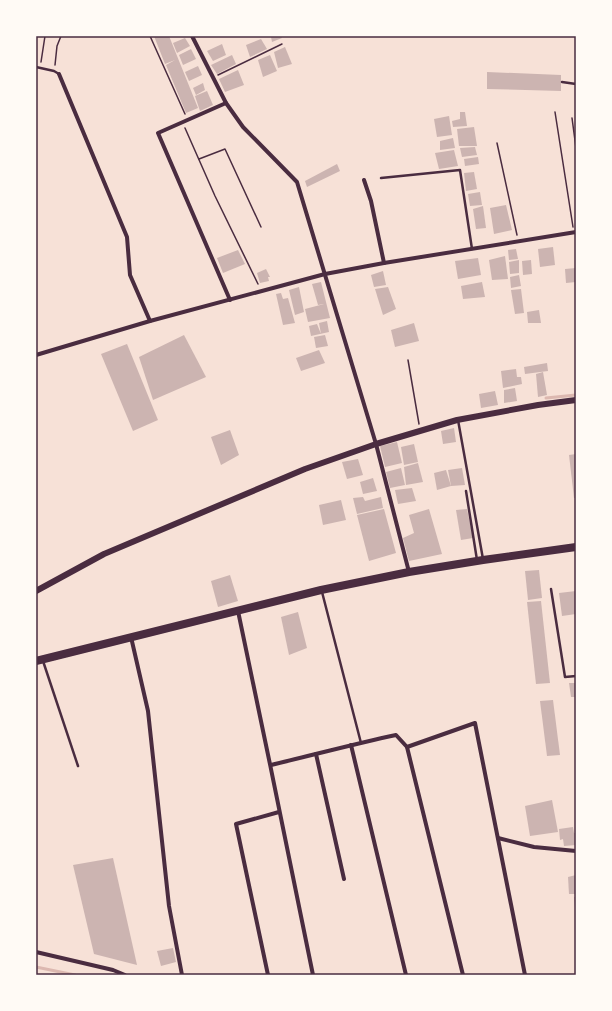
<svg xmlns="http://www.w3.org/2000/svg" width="612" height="1011" font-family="'Golos Text',sans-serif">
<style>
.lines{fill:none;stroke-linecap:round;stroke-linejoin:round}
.stream{stroke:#dcb8b0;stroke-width:3}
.building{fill:#ccb4b1}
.path{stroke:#4a2c40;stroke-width:1.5}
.service{stroke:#4a2c40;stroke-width:2.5}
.minor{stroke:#4a2c40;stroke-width:4}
.tertiary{stroke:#4a2c40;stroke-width:6}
.primary{stroke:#4a2c40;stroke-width:8}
.neatline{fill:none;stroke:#4a2c40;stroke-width:1.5}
</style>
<rect width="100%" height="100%" fill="#f7e1d7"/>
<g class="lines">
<g class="stream">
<path d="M546,398L576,395"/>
<path d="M36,967L75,975"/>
</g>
</g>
<g class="building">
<path d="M154,36H169L198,108L186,113L166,65L175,60L165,64Z"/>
<path d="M273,36H281L282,38L272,42L271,37Z"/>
<path d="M185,38L190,46L177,53L173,43Z"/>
<path d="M261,39L267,49L250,57L246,45Z"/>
<path d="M222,44L226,55L213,61L207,51Z"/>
<path d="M285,47L292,64L278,68L274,52Z"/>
<path d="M191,49L196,59L183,65L179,55Z"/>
<path d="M232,55L236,64L217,74L211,65Z"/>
<path d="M270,55L277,71L263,77L258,60Z"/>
<path d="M198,66L202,75L189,81L185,72Z"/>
<path d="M238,70L244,85L225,92L219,79Z"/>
<path d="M487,72L561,75V91L487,89Z"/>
<path d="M203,83L205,90L196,95L193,88Z"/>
<path d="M207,91L213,105L200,111L195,96Z"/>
<path d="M460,112H465L467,126L453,127L452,121L460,119Z"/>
<path d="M449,116L452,135L437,137L434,119Z"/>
<path d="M474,127L477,146H459L457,129Z"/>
<path d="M453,138L455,148L440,150V141Z"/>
<path d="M475,147L477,155L462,157L460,148Z"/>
<path d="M454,150L458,166L439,169L435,153Z"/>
<path d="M478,157L479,164L465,166L464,159Z"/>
<path d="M337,164L340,171L307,187L305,181Z"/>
<path d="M474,172L477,189L466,191L464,173Z"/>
<path d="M480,192L482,205L470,206L468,194Z"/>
<path d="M506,205L512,230L494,234L490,208Z"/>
<path d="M483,206L486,228L476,229L473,209Z"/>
<path d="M553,247L555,265L540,267L538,249Z"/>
<path d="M516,249L518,259L509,260L508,250Z"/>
<path d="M238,250L245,264L223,273L217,258Z"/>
<path d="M505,256L508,279L492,280L489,260Z"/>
<path d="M478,258L481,275L458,279L455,261Z"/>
<path d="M519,260V273L510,274L509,262Z"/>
<path d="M531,260L532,274L523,275L522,261Z"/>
<path d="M576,268V282L566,283L565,269Z"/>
<path d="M266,269L270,277H268L269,281L260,283L257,273Z"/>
<path d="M383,271L386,285L374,287L371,275Z"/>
<path d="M519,275L521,286L511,288L510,277Z"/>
<path d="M321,282L330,318L308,322L305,309L324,304L318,305L312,284Z"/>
<path d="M482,282L485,297L463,299L461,286Z"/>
<path d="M299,287L304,312L295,315L289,290Z"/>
<path d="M388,287L396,309L383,315L375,289Z"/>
<path d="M521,289L524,313L515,314L511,290Z"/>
<path d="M281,293L283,299L288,298L295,323L283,325L276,294Z"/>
<path d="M539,310L541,323H528L527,312Z"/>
<path d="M327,321L329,332L311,336L309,326L317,324L321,334L319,323Z"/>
<path d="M414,323L419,341L395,347L391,330Z"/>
<path d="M184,335L206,377L153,400L139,357Z"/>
<path d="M325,335L328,346L316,348L314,337Z"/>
<path d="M127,344L158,420L133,431L101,354Z"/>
<path d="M319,350L325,363L301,371L296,358Z"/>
<path d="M547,363L548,371L525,374L524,367Z"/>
<path d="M516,369L517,377H521L522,384L503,388L501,371Z"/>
<path d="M543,372L547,395L538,397L536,374Z"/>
<path d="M515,388L517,401L504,403V390Z"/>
<path d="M495,391L498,405L481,408L479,394Z"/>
<path d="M454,428L456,442L443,444L441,431Z"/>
<path d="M230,430L239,455L221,465L211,437Z"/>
<path d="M397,442L402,463L385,467L380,446Z"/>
<path d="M414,444L418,462L404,465L401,447Z"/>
<path d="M576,454V498H574L569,455Z"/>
<path d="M358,459L363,475L347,479L342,462Z"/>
<path d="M418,463L423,482L406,485L404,467Z"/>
<path d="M401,468L405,485L390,488L386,472Z"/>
<path d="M462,468L465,485L451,486L448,470Z"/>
<path d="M446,470L451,486L437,490L434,473Z"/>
<path d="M373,478L377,491L363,494L360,482Z"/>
<path d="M412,488L416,501L398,504L395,490Z"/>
<path d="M363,497L365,501L381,497L383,508L357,514L353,498Z"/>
<path d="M341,500L346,520L323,525L319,505Z"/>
<path d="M384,509L396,553L369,561L357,515Z"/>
<path d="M429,509L442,554L409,561L403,538L414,533L409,515Z"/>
<path d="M467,509L473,538L461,540L456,510Z"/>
<path d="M539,570L542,598L528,600L525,571Z"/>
<path d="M230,575L238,601L218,607L211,581Z"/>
<path d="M576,591V614L562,616L559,593Z"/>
<path d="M541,601L550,683L536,684L527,602Z"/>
<path d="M298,612L307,648L289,655L281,617Z"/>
<path d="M569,683H576V697H571Z"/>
<path d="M553,700L560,755L547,756L540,701Z"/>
<path d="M552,800L558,832L530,836L525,806Z"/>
<path d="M573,827L574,833H576V845L564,846L563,839L560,840L559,829Z"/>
<path d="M113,858L137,965L94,954L73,865Z"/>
<path d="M576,875V894H569L568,877Z"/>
<path d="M574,897H576V907H575Z"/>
<path d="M173,948L176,962L161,966L157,951Z"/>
</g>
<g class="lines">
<g class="path">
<path d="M150,36L185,114"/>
<path d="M41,62L45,36"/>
<path d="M55,65L57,46L61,36"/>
<path d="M218,75L282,44"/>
<path d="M555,112L573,227"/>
<path d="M572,118L576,148"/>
<path d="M185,128L215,196L258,284"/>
<path d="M497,143L517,235"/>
<path d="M199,159L225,149L261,227"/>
<path d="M408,360L419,424"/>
</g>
<g class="service">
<path d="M36,67L54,71L59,74"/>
<path d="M562,82L576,84"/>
<path d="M381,178L460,170L472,249"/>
<path d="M458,420L483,559"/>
<path d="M466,491L477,560"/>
<path d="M551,589L565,677L576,676"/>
<path d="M322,592L361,743"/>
<path d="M43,661L78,766"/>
</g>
<g class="minor">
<path d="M192,36L226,103L243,127L297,182L376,444L409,572"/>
<path d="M59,74L127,237L130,275L150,321"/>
<path d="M226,103L158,133L230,300"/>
<path d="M364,180L371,201L384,263"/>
<path d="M36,355L150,321L325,274L384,263L576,232"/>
<path d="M238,611C264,732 288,854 313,975"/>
<path d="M131,637L148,711L169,906L182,975"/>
<path d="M351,745L406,975"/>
<path d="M407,747L463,975"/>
<path d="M316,754L344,879"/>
<path d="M271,765C313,755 354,744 396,735L407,747L475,723L525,975"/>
<path d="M498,838L534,847L576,851"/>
<path d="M36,952L113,970L125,975"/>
<path d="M268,975L236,824L279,812"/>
</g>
<path class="tertiary" d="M36,591L104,554L305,469L376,444L457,420L538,405L576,400"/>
<path class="primary" d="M36,661L321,590L409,572L483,560L576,547"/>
</g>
<rect width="612" height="1011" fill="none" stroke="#fffaf5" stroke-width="74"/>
<rect x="37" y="37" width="538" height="937" class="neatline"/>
</svg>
